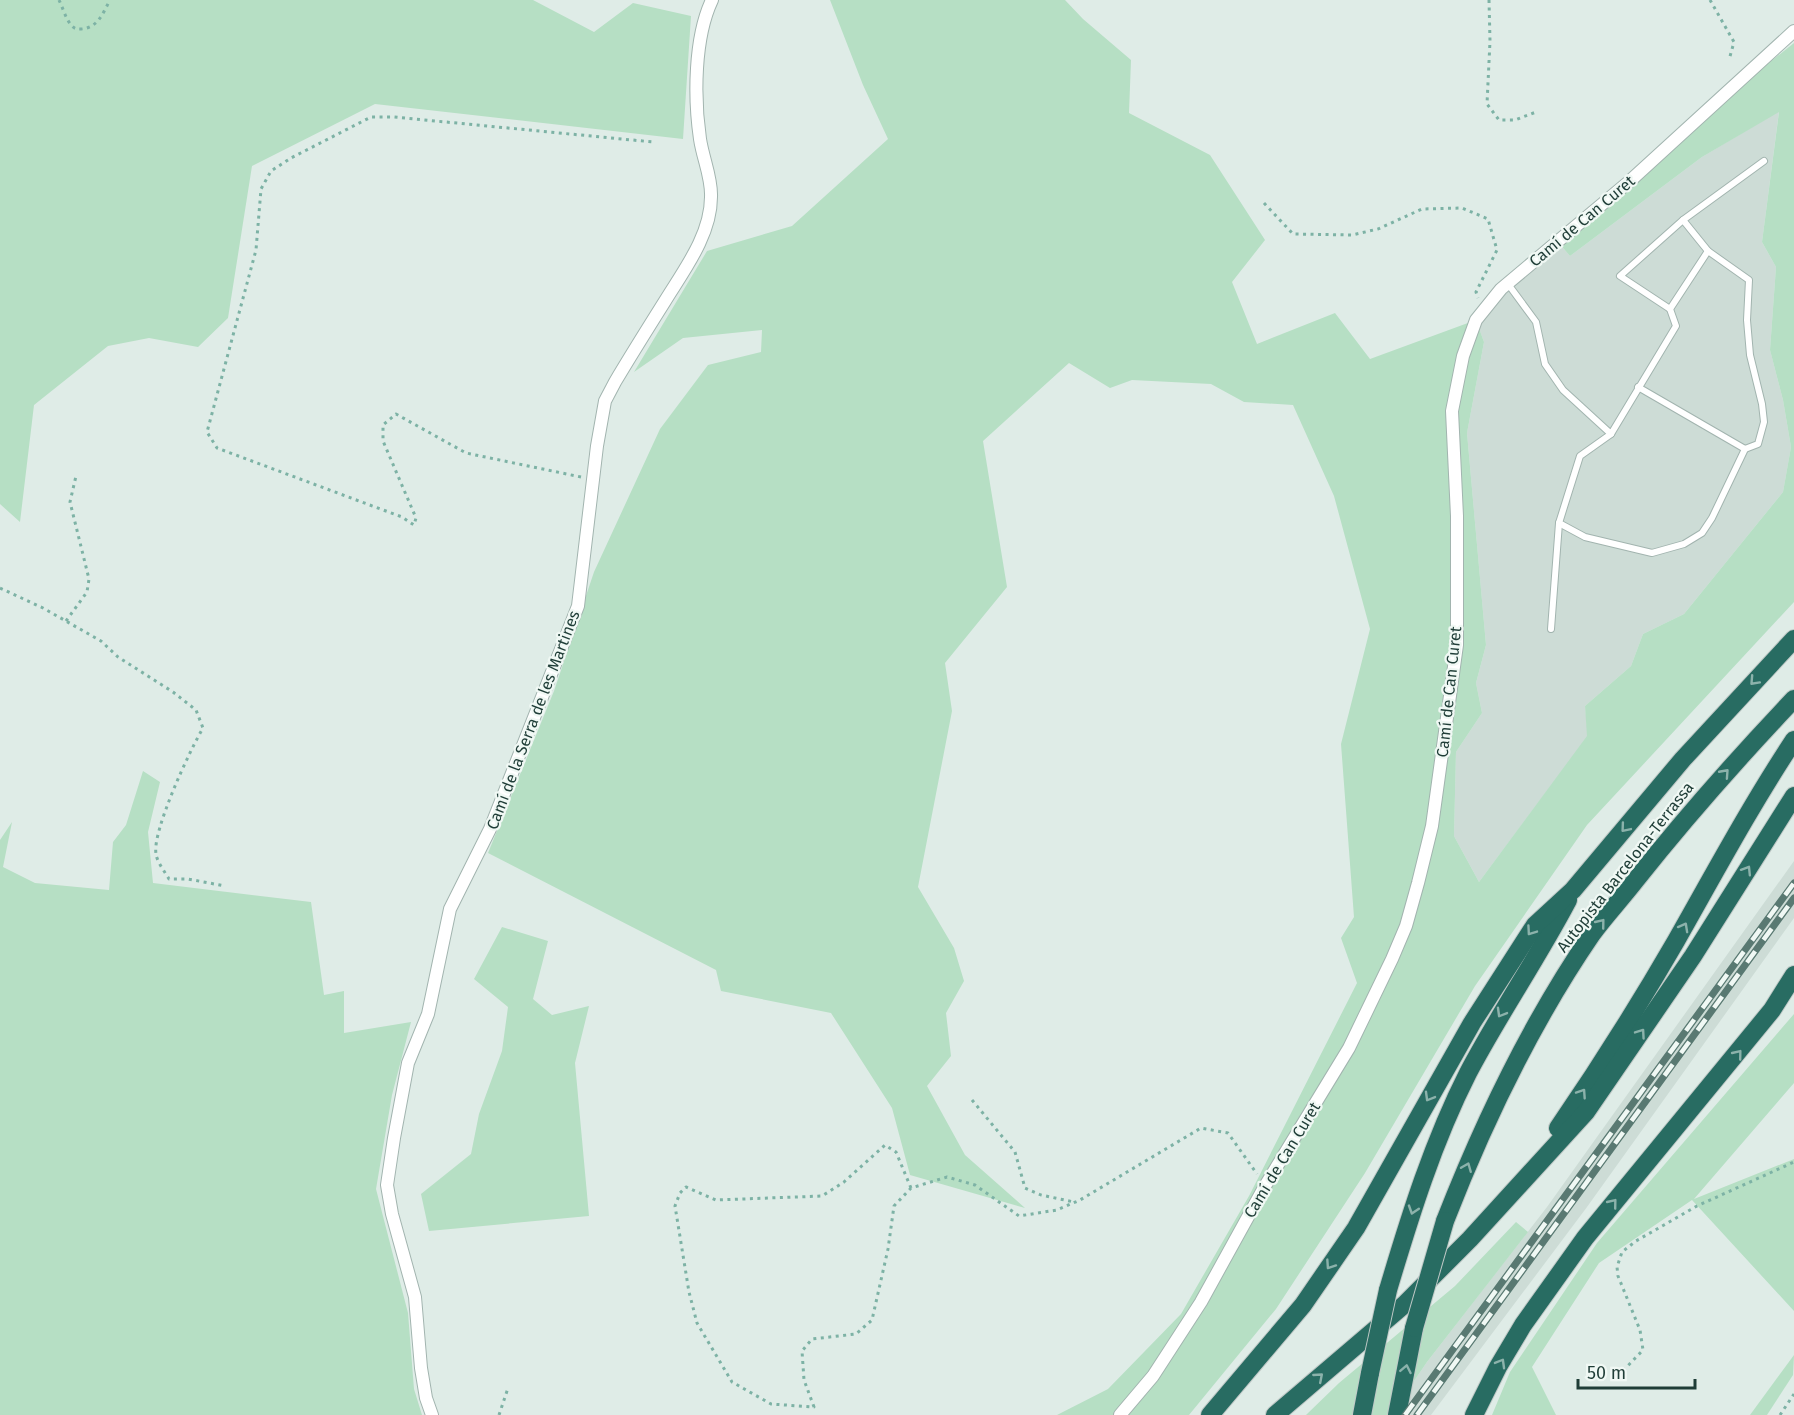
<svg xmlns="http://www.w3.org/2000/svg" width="1794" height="1415" font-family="'Fira Sans',sans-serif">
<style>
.built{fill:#cddcd6}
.green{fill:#b6dfc4}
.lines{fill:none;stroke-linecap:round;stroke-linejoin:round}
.lane-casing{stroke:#a2b4af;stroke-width:8}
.street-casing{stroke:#a2b4af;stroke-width:14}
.highway-casing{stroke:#c0c9c7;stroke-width:20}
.path{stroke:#7db2a5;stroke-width:3;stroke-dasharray:3 4.5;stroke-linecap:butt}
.lane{stroke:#fff;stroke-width:6}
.street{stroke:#fff;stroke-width:12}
.highway{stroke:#286c62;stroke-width:18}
.rail-casing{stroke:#597972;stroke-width:7}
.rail{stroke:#f0f8f4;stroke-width:4.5;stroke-dasharray:14;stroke-linecap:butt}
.highway-bridge-casing{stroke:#c0c9c7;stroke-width:20;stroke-linecap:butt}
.highway-bridge{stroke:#286c62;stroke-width:18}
.oneway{stroke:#8cb2ab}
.labels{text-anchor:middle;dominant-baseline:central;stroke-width:4.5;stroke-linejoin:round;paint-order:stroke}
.street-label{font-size:16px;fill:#1f3d37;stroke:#f0f8f4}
</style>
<rect width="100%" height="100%" fill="#dfece7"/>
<g class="built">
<path d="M1779,111L1762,242L1776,267L1770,350L1783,400L1791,447L1783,492L1684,614L1643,634L1631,666L1585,706L1588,736L1479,882L1454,836L1456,752L1482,713L1476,683L1486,645L1467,433L1484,342L1476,320L1558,242L1570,256L1702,157Z"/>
<path d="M1794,861V918L1587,1207L1431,1415H1391L1427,1362L1547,1207Z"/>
</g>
<g class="green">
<path d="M0,0H533L594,32L633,3L691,16L683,139L375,104L252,166L228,318L198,347L149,338L108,346L34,405L20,522L0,504Z"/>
<path d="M830,0H1065L1083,19L1131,60L1129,113L1210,155L1265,240L1232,282L1257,344L1335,313L1370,359L1476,320L1484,342L1467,433L1486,645L1476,683L1482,713L1456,752L1454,836L1479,882L1587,736L1585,706L1631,666L1643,634L1684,614L1783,492L1791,447L1783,400L1770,350L1776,267L1762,242L1779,112L1702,157L1570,256L1558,242L1632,171L1794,43V602L1587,825L1475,986L1365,1173L1276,1309L1189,1415H1057L1108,1389L1181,1314L1249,1196L1357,983L1341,938L1354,917L1341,744L1370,629L1334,496L1293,405L1244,402L1211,384L1132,380L1110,388L1069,363L983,441L1007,587L945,663L952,711L918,887L954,948L964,981L946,1013L951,1056L927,1086L965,1155L1025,1208L910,1175L892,1108L831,1013L721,991L716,970L488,853L554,691L594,572L660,429L708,365L761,352L762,330L683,338L634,372L707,251L792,226L888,139L863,85Z"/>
<path d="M143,771L160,782L148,832L153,883L311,902L324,995L344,991V1033L411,1022L392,1095L376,1189L408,1313L414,1389L422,1415H0V840L12,822L3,867L35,883L109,890L113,842L126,825Z"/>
<path d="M502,927L548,941L533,999L552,1015L589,1006L575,1063L589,1216L429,1231L421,1194L471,1154L479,1114L502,1051L508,1007L474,979Z"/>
<path d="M1794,1014V1083L1694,1199L1794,1159V1311L1692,1200L1599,1263L1532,1367L1556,1415H1492L1510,1372L1597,1243Z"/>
<path d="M1516,1222L1528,1232L1427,1362L1391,1415H1306L1339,1383L1455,1286Z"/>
<path d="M1794,1355L1793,1375L1767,1415H1750Z"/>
</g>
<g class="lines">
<defs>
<g id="lane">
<path d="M1708,251L1683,220L1764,161"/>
<path d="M1508,284L1536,322L1545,364L1563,390L1611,434L1676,326L1670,309L1708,251L1749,280L1747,320L1750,355L1762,404L1764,422L1758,444L1745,449L1638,387"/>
<path d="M1670,309L1620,276L1683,220"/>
<path d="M1611,434L1580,456L1559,523L1585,537L1652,553L1684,544L1702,533L1712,518L1745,449"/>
<path d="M1551,629L1559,523"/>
</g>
<g id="street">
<path d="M432,1415L426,1398L421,1368L415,1297L392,1214L387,1185L394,1138L408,1063L428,1014L450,909L490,829L578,606L597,446L605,401L615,382C631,355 648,328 665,301C684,270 711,235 711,197C712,178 703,159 700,139C694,98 694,38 712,0"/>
<path d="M1120,1415L1153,1376L1201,1302L1265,1186L1349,1048L1392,959L1406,926L1418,883L1432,826L1457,645V516L1452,411L1463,356L1476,320L1501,289L1631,180L1794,31"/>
</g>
<g id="highway">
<path d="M1558,1128C1600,1067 1639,1005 1676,941C1714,874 1751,805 1794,740"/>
<path d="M1445,1221C1484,1121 1531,1023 1592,934C1605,916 1621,899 1635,881C1685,818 1738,758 1794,699"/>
<path d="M1388,1290C1410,1216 1433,1142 1468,1073C1499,1014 1537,959 1568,900"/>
<path d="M1210,1415L1303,1305L1356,1228L1472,1023L1535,925L1573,890L1683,759L1794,639"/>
<path d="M1275,1415L1405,1304L1470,1239L1586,1112L1693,956L1794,796"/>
<path d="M1362,1415L1370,1373"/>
<path d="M1397,1415L1414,1328"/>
<path d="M1474,1415L1498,1367L1523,1325L1585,1238L1772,1010L1794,975"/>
</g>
</defs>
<use href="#lane" class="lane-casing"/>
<use href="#street" class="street-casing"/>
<use href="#highway" class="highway-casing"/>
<g class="path">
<path d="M59,0C63,8 66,20 72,26C75,29 77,29 81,29C98,28 103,13 110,0"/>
<path d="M1489,0L1490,41L1487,104L1499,120H1515L1536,112"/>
<path d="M1710,0L1734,42L1729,60"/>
<path d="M1264,203L1293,234L1352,235L1378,229L1422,209L1462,208L1488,219L1497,250L1476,292L1478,298"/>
<path d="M581,477L466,453L396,414L383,425V441L416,518L414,525L402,517L217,448L207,432L256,250L261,189L271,171L291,158L371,117H394L653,142"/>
<path d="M0,588L43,608L101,641L118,657L173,692L196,710L203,728C190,750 152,831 156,854C157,862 165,872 169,879H188L225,886"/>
<path d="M66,621L87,592L89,579L70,502L76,476"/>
<path d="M972,1100L1015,1152L1025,1188L1041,1195L1074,1202"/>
<path d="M911,1188L896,1152L885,1145L844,1182L822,1196L716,1200L686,1187L680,1193L675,1206L689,1292L697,1323L732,1382L771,1404L814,1407L804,1380L802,1351L812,1339L856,1334L872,1320L888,1249L894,1206L911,1188L947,1177L975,1185L1019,1216L1057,1210L1080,1200L1201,1128L1228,1133L1257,1174"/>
<path d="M1618,1376L1643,1350L1640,1330L1618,1276L1617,1267L1622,1252L1636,1241L1697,1206L1794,1162"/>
<path d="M499,1415L508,1388"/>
<path d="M1780,1415L1794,1394"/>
</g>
<use href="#lane" class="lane"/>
<use href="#street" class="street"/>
<use href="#highway" class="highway"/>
<defs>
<g id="rail">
<path d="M1405,1415L1794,883"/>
<path d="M1417,1415L1794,898"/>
</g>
</defs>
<use href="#rail" class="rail-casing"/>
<use href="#rail" class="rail"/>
<defs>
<g id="highway-bridge">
<path d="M1414,1328L1445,1221"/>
<path d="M1370,1373L1388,1290"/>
</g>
</defs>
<use href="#highway-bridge" class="highway-bridge-casing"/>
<use href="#highway-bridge" class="highway-bridge"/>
</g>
<defs><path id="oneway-chevron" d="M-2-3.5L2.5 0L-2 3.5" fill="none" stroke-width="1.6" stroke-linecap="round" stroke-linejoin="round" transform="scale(1.5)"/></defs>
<g class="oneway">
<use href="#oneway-chevron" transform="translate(1754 681) rotate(133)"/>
<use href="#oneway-chevron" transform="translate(1725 773) rotate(-48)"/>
<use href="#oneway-chevron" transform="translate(1625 828) rotate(130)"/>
<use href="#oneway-chevron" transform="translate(1747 870) rotate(-58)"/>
<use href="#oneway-chevron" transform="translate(1601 923) rotate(-51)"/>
<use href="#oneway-chevron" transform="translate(1684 927) rotate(-61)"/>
<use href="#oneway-chevron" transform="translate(1531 931) rotate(125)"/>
<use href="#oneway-chevron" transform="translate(1501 1013) rotate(120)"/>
<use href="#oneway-chevron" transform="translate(1641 1033) rotate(-55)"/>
<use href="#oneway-chevron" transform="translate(1738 1054) rotate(-51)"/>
<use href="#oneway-chevron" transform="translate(1582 1093) rotate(-56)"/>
<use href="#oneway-chevron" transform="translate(1429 1097) rotate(120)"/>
<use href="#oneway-chevron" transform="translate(1467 1167) rotate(-68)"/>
<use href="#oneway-chevron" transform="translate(1613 1203) rotate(-51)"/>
<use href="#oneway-chevron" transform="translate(1413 1210) rotate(108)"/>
<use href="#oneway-chevron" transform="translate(1330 1265) rotate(124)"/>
<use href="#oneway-chevron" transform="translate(1501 1363) rotate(-60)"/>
<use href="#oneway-chevron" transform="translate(1406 1369) rotate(-79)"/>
<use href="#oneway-chevron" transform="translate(1319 1377) rotate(-41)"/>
</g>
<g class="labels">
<g class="street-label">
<text transform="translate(1582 221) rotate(-40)">Camí de Can Curet</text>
<text transform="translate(1449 692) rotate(-84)">Camí de Can Curet</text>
<text transform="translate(533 720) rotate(-69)">Camí de la Serra de les Martines</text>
<text transform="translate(1625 867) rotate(-52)">Autopista Barcelona-Terrassa</text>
<text transform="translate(1282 1160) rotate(-59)">Camí de Can Curet</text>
</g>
</g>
<path d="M1578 1379v9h117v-9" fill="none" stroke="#1f3d37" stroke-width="3"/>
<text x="1587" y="1379" font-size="18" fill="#1f3d37" stroke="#f0f8f4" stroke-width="4.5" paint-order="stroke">50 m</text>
</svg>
